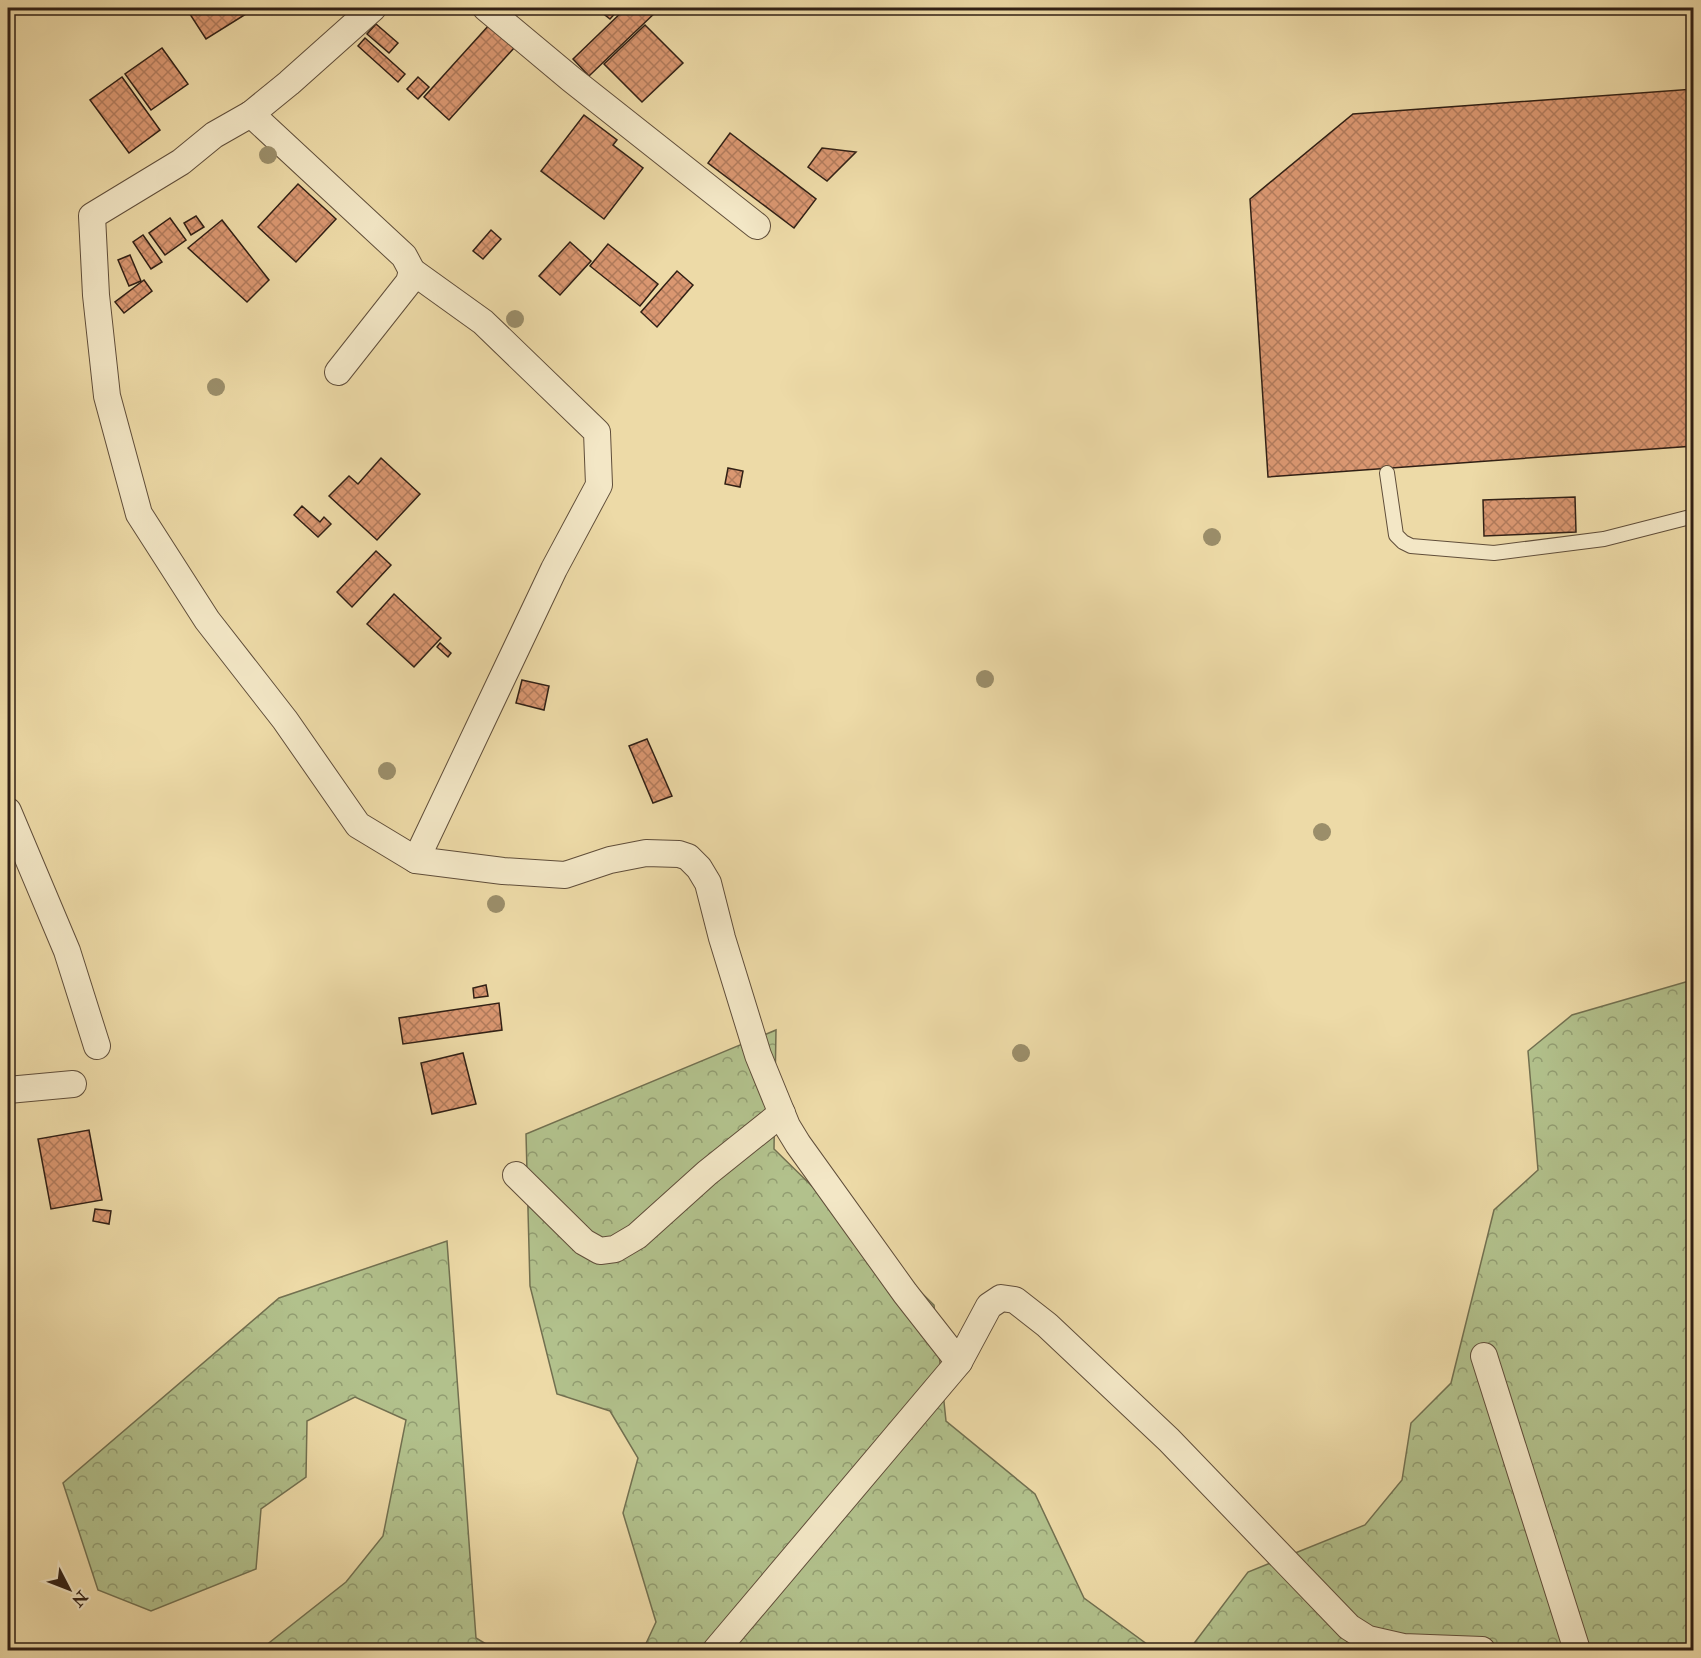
<svg xmlns="http://www.w3.org/2000/svg" width="1701" height="1658" font-family="'IM FELL Double Pica',serif">
<style>
.forest{fill:url(#forest-crowns);stroke:#727050;stroke-width:1.5}
.building{fill:url(#building-cross-hatch);stroke:#312015;stroke-width:1.5}
.lines{fill:none;stroke-linecap:round;stroke-linejoin:round}
.service-casing{stroke:#604e3a;stroke-width:16}
.minor-casing{stroke:#604e3a;stroke-width:28}
.service{stroke:#f3e7c6;stroke-width:14}
.minor{stroke:#f3e7c6;stroke-width:26}
.tree{fill:#9b8e6a}
</style>
<defs>
<pattern id="forest-crowns" width="20" height="18" patternUnits="userSpaceOnUse" patternTransform="scale(1.5)"><rect width="20" height="18" fill="#b2c18c"/><path d="M2 6a3 3 0 1 1 6 0M12 15a3 3 0 1 1 6 0" fill="none" stroke="#919c71"/></pattern>
<pattern id="building-cross-hatch" width="8" height="8" patternUnits="userSpaceOnUse" patternTransform="scale(1.5)"><rect width="8" height="8" fill="#da9771"/><path d="M0 0l8 8M0 8l8-8" fill="none" stroke="#b17b5c"/></pattern>
</defs>
<rect width="100%" height="100%" fill="#eddaa7"/>
<filter id="stains"><feTurbulence type="fractalNoise" baseFrequency=".00333" numOctaves="4"/><feColorMatrix values="0 0 0 0 .2 0 0 0 0 .09 0 0 0 0 .02 0 0 0 .5 -.17"/></filter>
<radialGradient id="worn" r=".72"><stop offset=".6" stop-color="#630" stop-opacity="0"/><stop offset="1" stop-color="#630" stop-opacity=".3"/></radialGradient>
<g class="forest">
<path d="M1689,981H1693V1650H1189L1248,1572L1365,1525L1402,1480L1411,1423L1451,1383L1494,1210L1538,1170L1528,1051L1572,1015Z"/>
<path d="M776,1030L774,1149L934,1305L946,1421L1035,1494L1084,1598L1155,1650H643L656,1622L623,1513L638,1458L610,1411L557,1394L530,1286L526,1134Z"/>
<path d="M447,1241L476,1638L496,1650H260L346,1582L383,1536L406,1420L355,1397L307,1421L306,1477L261,1509L256,1569L151,1611L98,1590L63,1483L279,1298Z"/>
</g>
<g class="building">
<path d="M186,8H242L246,14L206,39Z"/>
<path d="M596,8H620L610,19Z"/>
<path d="M626,8H660L589,76L573,59Z"/>
<path d="M376,24L398,43L389,53L367,34Z"/>
<path d="M489,25L514,48L449,120L424,97Z"/>
<path d="M645,25L683,63L642,102L604,64Z"/>
<path d="M365,38L405,74L398,82L358,46Z"/>
<path d="M162,48L188,84L151,110L125,74Z"/>
<path d="M122,77L160,130L129,153L90,100Z"/>
<path d="M418,77L429,87L418,99L407,89Z"/>
<path d="M1694,89V446L1268,477L1250,199L1353,114Z"/>
<path d="M584,115L617,140L613,145L643,168L604,219L541,171Z"/>
<path d="M730,133L816,199L794,228L708,163Z"/>
<path d="M822,148L856,152L827,181L808,167Z"/>
<path d="M298,184L336,219L296,262L258,227Z"/>
<path d="M196,216L204,227L191,235L184,223Z"/>
<path d="M170,218L186,240L165,255L149,233Z"/>
<path d="M222,220L269,280L247,302L188,248Z"/>
<path d="M491,230L501,239L483,259L473,251Z"/>
<path d="M143,235L162,262L151,269L133,242Z"/>
<path d="M570,242L591,261L560,295L539,276Z"/>
<path d="M608,244L658,284L640,306L590,266Z"/>
<path d="M130,255L141,281L129,286L118,260Z"/>
<path d="M677,271L693,285L657,327L641,312Z"/>
<path d="M144,280L152,291L124,313L115,302Z"/>
<path d="M381,458L420,494L377,540L329,496L349,476L358,484Z"/>
<path d="M728,468L743,471L740,487L725,484Z"/>
<path d="M1575,497L1576,532L1484,536L1483,500Z"/>
<path d="M302,506L320,522L324,517L331,524L318,537L294,515Z"/>
<path d="M376,551L391,565L352,607L337,592Z"/>
<path d="M394,594L441,638L414,667L367,624Z"/>
<path d="M440,643L451,653L448,657L437,647Z"/>
<path d="M522,680L549,686L544,710L516,703Z"/>
<path d="M647,739L672,796L653,803L629,746Z"/>
<path d="M486,985L488,996L474,998L473,988Z"/>
<path d="M499,1003L502,1030L403,1044L399,1018Z"/>
<path d="M463,1053L476,1104L432,1114L421,1063Z"/>
<path d="M89,1130L102,1200L51,1209L38,1139Z"/>
<path d="M95,1209L111,1211L109,1224L93,1221Z"/>
<path d="M8,1419L12,1433L8,1434Z"/>
</g>
<g class="lines">
<defs>
<path id="service" d="M1387,473L1396,535L1403,542L1411,546L1494,553L1604,539L1694,516"/>
<g id="minor">
<path d="M373,8L289,83L251,114L214,135L181,162L92,216L96,295L107,396L139,514L207,620L285,720L358,825L416,860L503,871L565,875L610,860L646,853L679,854L688,857L699,868L708,883L722,938L758,1055L787,1126L798,1144L905,1293L959,1362L989,1306L1001,1298L1015,1300L1047,1325L1169,1440L1349,1627L1368,1639L1403,1647L1482,1650"/>
<path d="M486,8L571,79L757,226"/>
<path d="M251,114L404,256L412,271L409,282L338,372"/>
<path d="M412,271L483,322L597,432L599,485L554,569L416,860"/>
<path d="M8,811L67,951L97,1046"/>
<path d="M8,1090L73,1084"/>
<path d="M516,1175L584,1242L600,1251L615,1249L637,1236L707,1173L782,1113"/>
<path d="M1484,1356L1577,1650"/>
<path d="M716,1650L959,1362"/>
</g>
</defs>
<use href="#service" class="service-casing"/>
<use href="#minor" class="minor-casing"/>
<use href="#service" class="service"/>
<use href="#minor" class="minor"/>
</g>
<g class="tree">
<circle cx="268" cy="155" r="9"/>
<circle cx="515" cy="319" r="9"/>
<circle cx="216" cy="387" r="9"/>
<circle cx="1212" cy="537" r="9"/>
<circle cx="985" cy="679" r="9"/>
<circle cx="387" cy="771" r="9"/>
<circle cx="1322" cy="832" r="9"/>
<circle cx="496" cy="904" r="9"/>
<circle cx="1021" cy="1053" r="9"/>
</g>
<rect width="1701" height="1658" fill="none" stroke="#eddaa7" stroke-width="30"/>
<rect x="9" y="9" width="1683" height="1640" fill="none" stroke="#312015" stroke-width="3"/>
<rect x="15" y="15" width="1671" height="1628" fill="none" stroke="#312015" stroke-width="1.5"/>
<g transform="translate(69 1589) rotate(132)" stroke="#f3e7c6" stroke-width="4.5" paint-order="stroke">
<path d="M0-4.5L10 22L0 15L-10 22Z" fill="#312015"/>
<text y="-9" font-size="16" font-weight="bold" text-anchor="middle" fill="#312015">N</text>
</g>
<rect width="100%" height="100%" filter="url(#stains)"/>
<rect width="100%" height="100%" fill="url(#worn)"/>
</svg>
